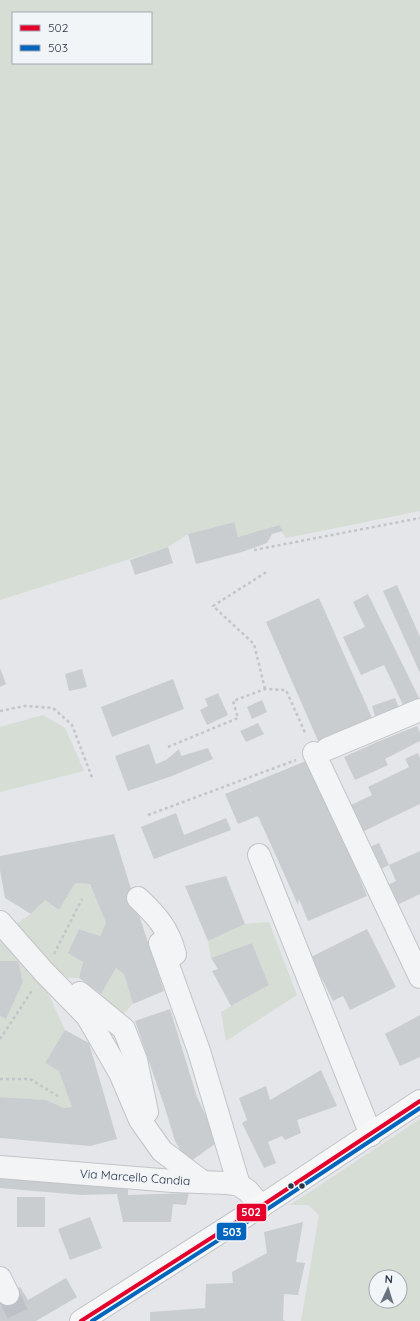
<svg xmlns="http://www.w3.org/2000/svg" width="420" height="1321" font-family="Quicksand,sans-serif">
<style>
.green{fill:#d5ddd4;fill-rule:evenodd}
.building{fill:#cacdd0}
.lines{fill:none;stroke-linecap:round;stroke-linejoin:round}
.minor-tunnel{stroke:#bec2c8;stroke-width:22;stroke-dasharray:22 11;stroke-linecap:butt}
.minor-casing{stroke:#c2c4c7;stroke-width:24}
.major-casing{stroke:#c0c3c7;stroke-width:24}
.path{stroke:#c2c5c9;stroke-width:2.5;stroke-dasharray:3 3;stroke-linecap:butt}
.minor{stroke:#f3f4f6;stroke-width:22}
.major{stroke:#f7f7f7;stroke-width:22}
.bus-1-casing{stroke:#f2f5f8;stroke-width:7}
.bus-2-casing{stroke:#f2f5f8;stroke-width:7}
.bus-1{stroke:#e4002b;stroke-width:4}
.bus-2{stroke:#0065bd;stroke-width:4}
.bus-dot{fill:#283445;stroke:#f2f5f8;stroke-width:1.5}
.labels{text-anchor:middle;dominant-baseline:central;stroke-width:3;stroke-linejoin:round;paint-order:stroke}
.street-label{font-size:12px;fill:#283445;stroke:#f2f5f8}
.line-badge{stroke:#f2f5f8;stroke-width:1.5}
.badge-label{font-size:11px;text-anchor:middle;font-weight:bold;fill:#fff}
</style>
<rect width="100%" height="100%" fill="#e4e6e9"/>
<g class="green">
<path d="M0,0H420V511L286,538L278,525L238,537L233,522L188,534L168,547L0,600ZM13,13H151V63H13Z"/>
<path d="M43,715L65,728L84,771L0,792V727Z"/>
<path d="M75,883L90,884L106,923L100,936L79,929L69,953L83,962L79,978H68L49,963L16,924L31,914L45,900L59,910Z"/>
<path d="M269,922L297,995L226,1041L221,1012L269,985L252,943L211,958L208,941L245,924Z"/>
<path d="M0,932L24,955L18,961L41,978L65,1030L45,1063L59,1071L72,1107L64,1108L46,1100L0,1097V1016L6,1019L23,982L18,961H0Z"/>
<path d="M116,968L124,974L133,1004L120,1017L101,994Z"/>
<path d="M420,1119V1321H301L319,1215L308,1205H290ZM376,1277H400V1301H376Z"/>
</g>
<g class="building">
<path d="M234,522L238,537L279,525L283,531L272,534L267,543L242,552L196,564L188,534Z"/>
<path d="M168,547L173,563L135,575L130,560Z"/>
<path d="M397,585L420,637V673L383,591Z"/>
<path d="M368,594L420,700L405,709L384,665L361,675L343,637L365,627L353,602Z"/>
<path d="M319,598L373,720L319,743L266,622Z"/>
<path d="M0,668L6,684L0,687Z"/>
<path d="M82,669L87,687L69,691L65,674Z"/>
<path d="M173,679L184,709L112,737L101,707Z"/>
<path d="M218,693L228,715L207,725L200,710L208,706L205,699Z"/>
<path d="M395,698L400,711L376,719L372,706Z"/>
<path d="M262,700L267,712L252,719L247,707Z"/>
<path d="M258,723L264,734L246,742L240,731Z"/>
<path d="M417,726L420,733V741L385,759L388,765L355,780L344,757L377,742Z"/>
<path d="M149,744L156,764L166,760L179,749L181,756L208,748L213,759L172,776L128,791L115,756Z"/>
<path d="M418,753L420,758V804L360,833L347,807L372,795L368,787L409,767L405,759Z"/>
<path d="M311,759L367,896L308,921L299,899L298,905L258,816L238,824L225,794Z"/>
<path d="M176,813L184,835L226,818L231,830L154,859L141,827Z"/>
<path d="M114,834L140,918L164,991L133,1004L124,974L116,968L101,994L79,978L83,962L68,953L79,929L100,936L106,923L90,884L75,883L59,910L45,900L31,914L5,898L0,870V856Z"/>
<path d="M379,843L389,865L420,851V894L395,906L386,886L396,881L389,865L379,870L368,848Z"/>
<path d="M226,876L245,924L208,941L185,886Z"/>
<path d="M367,929L396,987L350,1010L343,996L333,1001L311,957Z"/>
<path d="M252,943L269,985L231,1006L212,971L218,969L211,958Z"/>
<path d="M0,961H18L23,982L6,1019L0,1016Z"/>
<path d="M170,1009L197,1097L218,1142L188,1163L175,1141L165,1108L135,1021Z"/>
<path d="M420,1015V1057L400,1066L385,1034Z"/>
<path d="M65,1030L89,1043L117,1139L90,1146L0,1138V1097L46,1100L64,1108L72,1107L59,1071L45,1063Z"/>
<path d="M321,1070L337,1106L297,1120L301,1133L285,1140L282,1136L268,1142L276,1163L264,1168L242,1123L247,1120L239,1098L266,1086L270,1100Z"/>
<path d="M0,1174L128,1185V1195L189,1193L186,1205L173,1204L171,1222H123L117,1194L81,1195L0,1188Z"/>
<rect x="17" y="1197" width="28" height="30"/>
<path d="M90,1217L102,1248L70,1260L58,1229Z"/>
<path d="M303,1222L296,1262L305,1263L298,1295L284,1294L283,1320L286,1321H150V1312L205,1308L206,1284L233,1283L232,1272L267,1253L264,1232Z"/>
<path d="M66,1278L77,1297L36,1321H0V1298L20,1287L28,1300Z"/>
</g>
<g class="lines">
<path class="minor-tunnel" d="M8,1294L21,1321"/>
<defs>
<g id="minor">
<path d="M327,749L420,710"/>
<path d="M314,753L420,977"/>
<path d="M259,855L371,1135"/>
<path d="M138,898C157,916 168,928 175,954"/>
<path d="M0,922L44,972L87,1016L120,1073L140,1120L162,1151L203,1182"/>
<path d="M160,943L199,1051L239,1185"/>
<path d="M80,993L124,1029L136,1060L147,1112"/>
<path d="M0,1167L173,1181L226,1183L239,1185L248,1191L261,1207"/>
<path d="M0,1278L8,1294"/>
</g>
<path id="major" d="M81,1321L269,1201L420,1101"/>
</defs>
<use href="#minor" class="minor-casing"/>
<use href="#major" class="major-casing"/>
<g class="path">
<path d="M254,550L420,518"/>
<path d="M265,689L254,644L213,606L268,571"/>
<path d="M0,711L25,706L53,708L72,725L93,780"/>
<path d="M168,747L238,718L233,701L265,689L286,690L306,735"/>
<path d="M148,815L296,760"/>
<path d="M54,954L82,899"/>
<path d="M0,1039L33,989"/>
<path d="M0,1079H30L58,1096"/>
</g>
<use href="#minor" class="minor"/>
<use href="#major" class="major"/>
<defs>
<path id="bus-1" d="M81,1321L269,1201L420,1101"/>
<path id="bus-2" d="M92,1321L272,1206L420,1108"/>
</defs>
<use href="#bus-1" class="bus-1-casing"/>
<use href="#bus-2" class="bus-2-casing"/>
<use href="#bus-1" class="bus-1"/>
<use href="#bus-2" class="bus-2"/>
</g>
<g class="bus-dot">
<circle cx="291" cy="1186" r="3.5"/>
<circle cx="302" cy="1186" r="3.5"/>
</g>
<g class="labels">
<g class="street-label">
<text transform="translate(135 1177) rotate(4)">Via Marcello Candia</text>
</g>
</g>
<g class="line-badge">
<rect x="236" y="1203" width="31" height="19" rx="4" fill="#e4002b"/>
<rect x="216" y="1222" width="31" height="19" rx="4" fill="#0065bd"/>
</g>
<g class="badge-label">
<text x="251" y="1216">502</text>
<text x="232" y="1236">503</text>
</g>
<rect x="12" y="12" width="140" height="52" fill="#f2f5f8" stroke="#a1a8b0"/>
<rect x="20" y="25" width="20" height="6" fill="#e4002b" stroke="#a1a8b0"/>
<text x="48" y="32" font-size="12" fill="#283445">502</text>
<rect x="20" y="45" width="20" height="6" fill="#0065bd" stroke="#a1a8b0"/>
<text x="48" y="52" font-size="12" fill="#283445">503</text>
<g transform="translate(388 1289) rotate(4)"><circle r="19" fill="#f2f5f8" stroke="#a1a8b0"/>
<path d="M0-3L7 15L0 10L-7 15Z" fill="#6a727e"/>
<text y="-6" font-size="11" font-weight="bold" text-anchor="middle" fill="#283445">N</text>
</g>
</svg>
